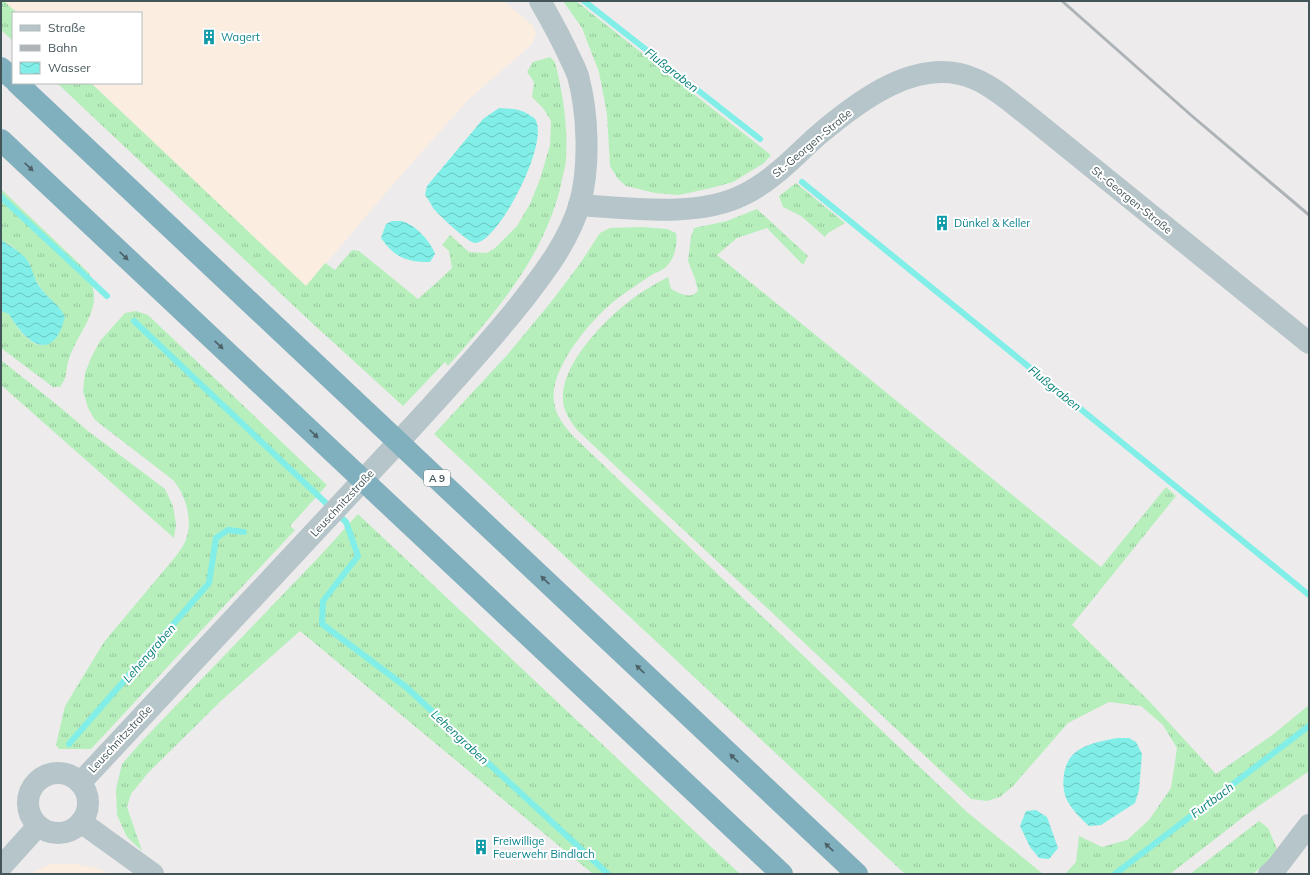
<svg xmlns="http://www.w3.org/2000/svg" width="1310" height="875" font-family="Mulish,sans-serif">
<style>
.commercial{fill:#fcede1}
.grass{fill:url(#grass-tufts)}
.water{fill:url(#water-waves)}
.lines{fill:none;stroke-linecap:round;stroke-linejoin:round}
.stream{stroke:#81eee7;stroke-width:6}
.minor{stroke:#b5c5c9;stroke-width:22}
.tertiary{stroke:#b5c5c9;stroke-width:22}
.motorway{stroke:#80afbd;stroke-width:22}
.rail{stroke:#adb3b6;stroke-width:3}
.oneway{fill:#4c6268}
.labels{text-anchor:middle;dominant-baseline:central;stroke-width:4;stroke-linejoin:round;paint-order:stroke}
.shield{fill:#fff;stroke:#7b888b;stroke-width:1}
.shield-label{font-size:10px;font-weight:bold;fill:#435559}
.culture-label{font-size:11px;fill:#0d838f;stroke:#fff;text-anchor:start}
.street-label{font-size:11px;fill:#435559;stroke:#fff}
.water-label{font-size:12px;font-style:italic;fill:#0a827b;stroke:#fff}
</style>
<defs>
<pattern id="grass-tufts" width="24" height="20" patternUnits="userSpaceOnUse"><rect width="24" height="20" fill="#b6efbc"/><path d="M3 7l-1-3M5 7V3M7 7l1-3M15 17l-1-3M17 17v-4M19 17l1-3" fill="none" stroke="#96c49c"/></pattern>
<pattern id="water-waves" width="16" height="10" patternUnits="userSpaceOnUse"><rect width="16" height="10" fill="#81eee7"/><path d="M0 5q4-4 8 0t8 0" fill="none" stroke="#6bc4be"/></pattern>
</defs>
<rect width="100%" height="100%" fill="#eeebec"/>
<g class="commercial">
<path d="M4,1H504L533,26L536,34L532,44L468,100L395,182L306,287L91,83H141V13H17Z"/>
<path d="M51,864H75L100,869L110,874H28Z"/>
</g>
<g class="grass">
<path d="M1,1H4L17,13H13V41L1,30Z"/>
<path d="M563,1H576L771,155L764,163L733,182L711,188L679,195L655,193L626,186L618,179L610,166L607,114L599,72L582,28Z"/>
<path d="M550,57L555,62C563,94 568,125 566,158C566,167 562,176 561,185C544,257 496,312 448,366L445,362L403,406L312,323L57,83H91L306,286L325,263L335,270L352,250L359,251L418,299L436,283L452,268L449,251L442,245L450,235L469,252L487,253L495,248L517,226L530,204L540,179L550,145L551,121L543,108L532,97L534,82L527,72L533,62Z"/>
<path d="M796,183L845,223L828,233L825,237L801,216L783,207L779,196Z"/>
<path d="M1,189L89,273C92,284 96,295 93,306C88,326 74,341 68,362C65,374 68,376 60,387H53L1,348V311L9,314C15,325 24,338 36,344C38,345 43,345 46,345L47,296L40,287L33,275L29,262L13,247L1,240Z"/>
<path d="M757,209L808,256L803,265L767,228L737,238L717,255L1101,567L1166,487L1176,496L1072,625L1149,701L1216,774L1271,736L1309,705V771L1246,815L1170,874H1065L1076,862L1079,836L1102,847L1127,840L1149,820L1171,788L1177,748L1163,725L1141,706L1109,702L1068,723L1013,786L1000,797L987,801L971,799L577,430C570,420 562,410 563,397C563,360 610,314 639,294C648,288 658,282 668,277L671,289C680,293 689,300 698,291L695,279L688,261L691,237L694,228L727,221Z"/>
<path d="M642,227L667,229L676,233C678,244 675,258 666,267C663,270 657,272 653,274C641,282 629,290 618,298C593,317 549,368 554,401C555,415 564,425 572,435L967,812L1043,874H905L434,434L508,354L551,302L579,265L600,233L610,228Z"/>
<path d="M136,311L148,315L327,485L290,526L295,530L91,749H59L56,745L65,706L104,642L176,556C179,551 183,547 185,542C194,522 186,495 173,480L95,420L88,408L83,391L85,373L91,358L100,341L125,313Z"/>
<path d="M1,360L61,408L88,431L165,489L173,506L176,525L174,538L1,385Z"/>
<path d="M358,514L689,826L740,874H593L300,631L222,700L148,773L131,794L127,807L142,851L127,837L117,815L116,789L122,764L143,740L317,559Z"/>
<path d="M1259,821L1268,828L1277,849L1269,860L1253,874H1190Z"/>
</g>
<g class="water">
<path d="M499,108C511,109 517,108 528,114C530,116 534,117 535,119C551,142 497,244 475,243C467,242 439,215 433,208C431,204 428,199 425,195L427,186L483,119Z"/>
<path d="M392,221C395,221 398,221 401,221C415,224 431,242 435,254L430,262C407,262 395,258 381,238L386,224Z"/>
<path d="M1,240C11,246 21,252 28,261C32,267 34,279 39,286C47,298 60,305 65,317C63,324 60,335 54,340C38,357 16,327 9,314L1,311Z"/>
<path d="M1118,738H1129L1136,742L1142,754L1139,790L1135,803L1101,825L1089,826C1081,819 1068,806 1065,795C1061,780 1064,760 1077,751C1088,743 1106,740 1118,738Z"/>
<path d="M1036,810L1047,817L1058,848L1049,859L1039,858L1030,847L1020,826L1026,811Z"/>
</g>
<g class="lines">
<g class="stream">
<path d="M584,1L760,139"/>
<path d="M802,182L1309,595"/>
<path d="M1,197L107,296"/>
<path d="M134,321L346,522L358,556L323,601L322,624L406,687L608,874"/>
<path d="M69,744L209,583L216,538L228,530L244,532"/>
<path d="M1115,874L1309,726"/>
</g>
<g class="minor">
<path d="M81,822L153,874"/>
<path d="M1269,874L1276,868L1309,825"/>
</g>
<g class="tertiary">
<path d="M579,205C630,208 697,218 743,195C772,181 793,158 816,137C857,102 918,54 975,79C994,87 1009,101 1025,113L1309,343"/>
<circle cx="58" cy="803" r="30"/>
<path d="M80,783C184,671 289,560 393,448C436,401 480,354 520,304C544,273 569,241 580,203C590,166 588,113 578,76C576,70 573,64 570,58C561,38 551,20 540,1"/>
<path d="M1,867L38,826"/>
</g>
<g class="motorway">
<path d="M1,68L13,79"/>
<path d="M17,83L857,874"/>
<path d="M1,140L782,874"/>
</g>
<path class="rail" d="M1062,1L1192,116L1309,215"/>
</g>
<defs><path id="oneway-solid" d="M-6-.8H1V-3.2L6.5 0L1 3.2V.8H-6Z"/></defs>
<g class="oneway">
<use href="#oneway-solid" transform="translate(29 167) rotate(43)"/>
<use href="#oneway-solid" transform="translate(124 256) rotate(43)"/>
<use href="#oneway-solid" transform="translate(219 345) rotate(43)"/>
<use href="#oneway-solid" transform="translate(314 434) rotate(43)"/>
<use href="#oneway-solid" transform="translate(545 580) rotate(-137)"/>
<use href="#oneway-solid" transform="translate(640 669) rotate(-137)"/>
<use href="#oneway-solid" transform="translate(734 758) rotate(-137)"/>
<use href="#oneway-solid" transform="translate(829 847) rotate(-137)"/>
</g>
<defs>
<symbol id="building-bare" viewBox="-9 -9 18 18"><path d="M-4-6H4V6H1V3H-1V6H-4ZM-2.5-4.3h1.7v1.8h-1.7ZM.8-4.3h1.7v1.8H.8ZM-2.5-1h1.7V.8h-1.7ZM.8-1h1.7V.8H.8Z" fill="#0f9aa8" stroke="#fff" stroke-width="2.5" paint-order="stroke"/></symbol>
</defs>
<g fill-rule="evenodd">
<use href="#building-bare" x="198" y="26" width="22" height="22"/>
<use href="#building-bare" x="931" y="212" width="22" height="22"/>
<use href="#building-bare" x="470" y="836" width="22" height="22"/>
</g>
<g class="labels">
<rect class="shield" x="424" y="470" width="26" height="16" rx="3"/>
<g class="shield-label">
<text x="437" y="478">A 9</text>
</g>
<g class="culture-label">
<text x="221" y="37">Wagert</text>
<text x="954" y="223">Dünkel &amp; Keller</text>
<text x="493" y="841">Freiwillige<tspan x="493" dy="13">Feuerwehr Bindlach</tspan></text>
</g>
<g class="street-label">
<text transform="translate(812 143) rotate(-40)">St.-Georgen-Straße</text>
<text transform="translate(1132 200) rotate(39)">St.-Georgen-Straße</text>
<text transform="translate(342 503) rotate(-47)">Leuschnitzstraße</text>
<text transform="translate(120 739) rotate(-47)">Leuschnitzstraße</text>
</g>
<g class="water-label">
<text transform="translate(672 70) rotate(38)">Flußgraben</text>
<text transform="translate(1055 388) rotate(39)">Flußgraben</text>
<text transform="translate(149 653) rotate(-49)">Lehengraben</text>
<text transform="translate(460 737) rotate(43)">Lehengraben</text>
<text transform="translate(1212 800) rotate(-37)">Furtbach</text>
</g>
</g>
<rect width="1310" height="875" fill="none" stroke="#435559" stroke-width="4"/>
<rect x="12" y="12" width="130" height="72" fill="#ffffff" stroke="#b4bbbd"/>
<rect x="20" y="25" width="20" height="6" fill="#b5c5c9" stroke="#b4bbbd"/>
<text x="48" y="32" font-size="12" fill="#435559">Straße</text>
<rect x="20" y="45" width="20" height="6" fill="#adb3b6" stroke="#b4bbbd"/>
<text x="48" y="52" font-size="12" fill="#435559">Bahn</text>
<rect x="20" y="62" width="20" height="12" fill="url(#water-waves)" stroke="#b4bbbd"/>
<text x="48" y="72" font-size="12" fill="#435559">Wasser</text>
</svg>
